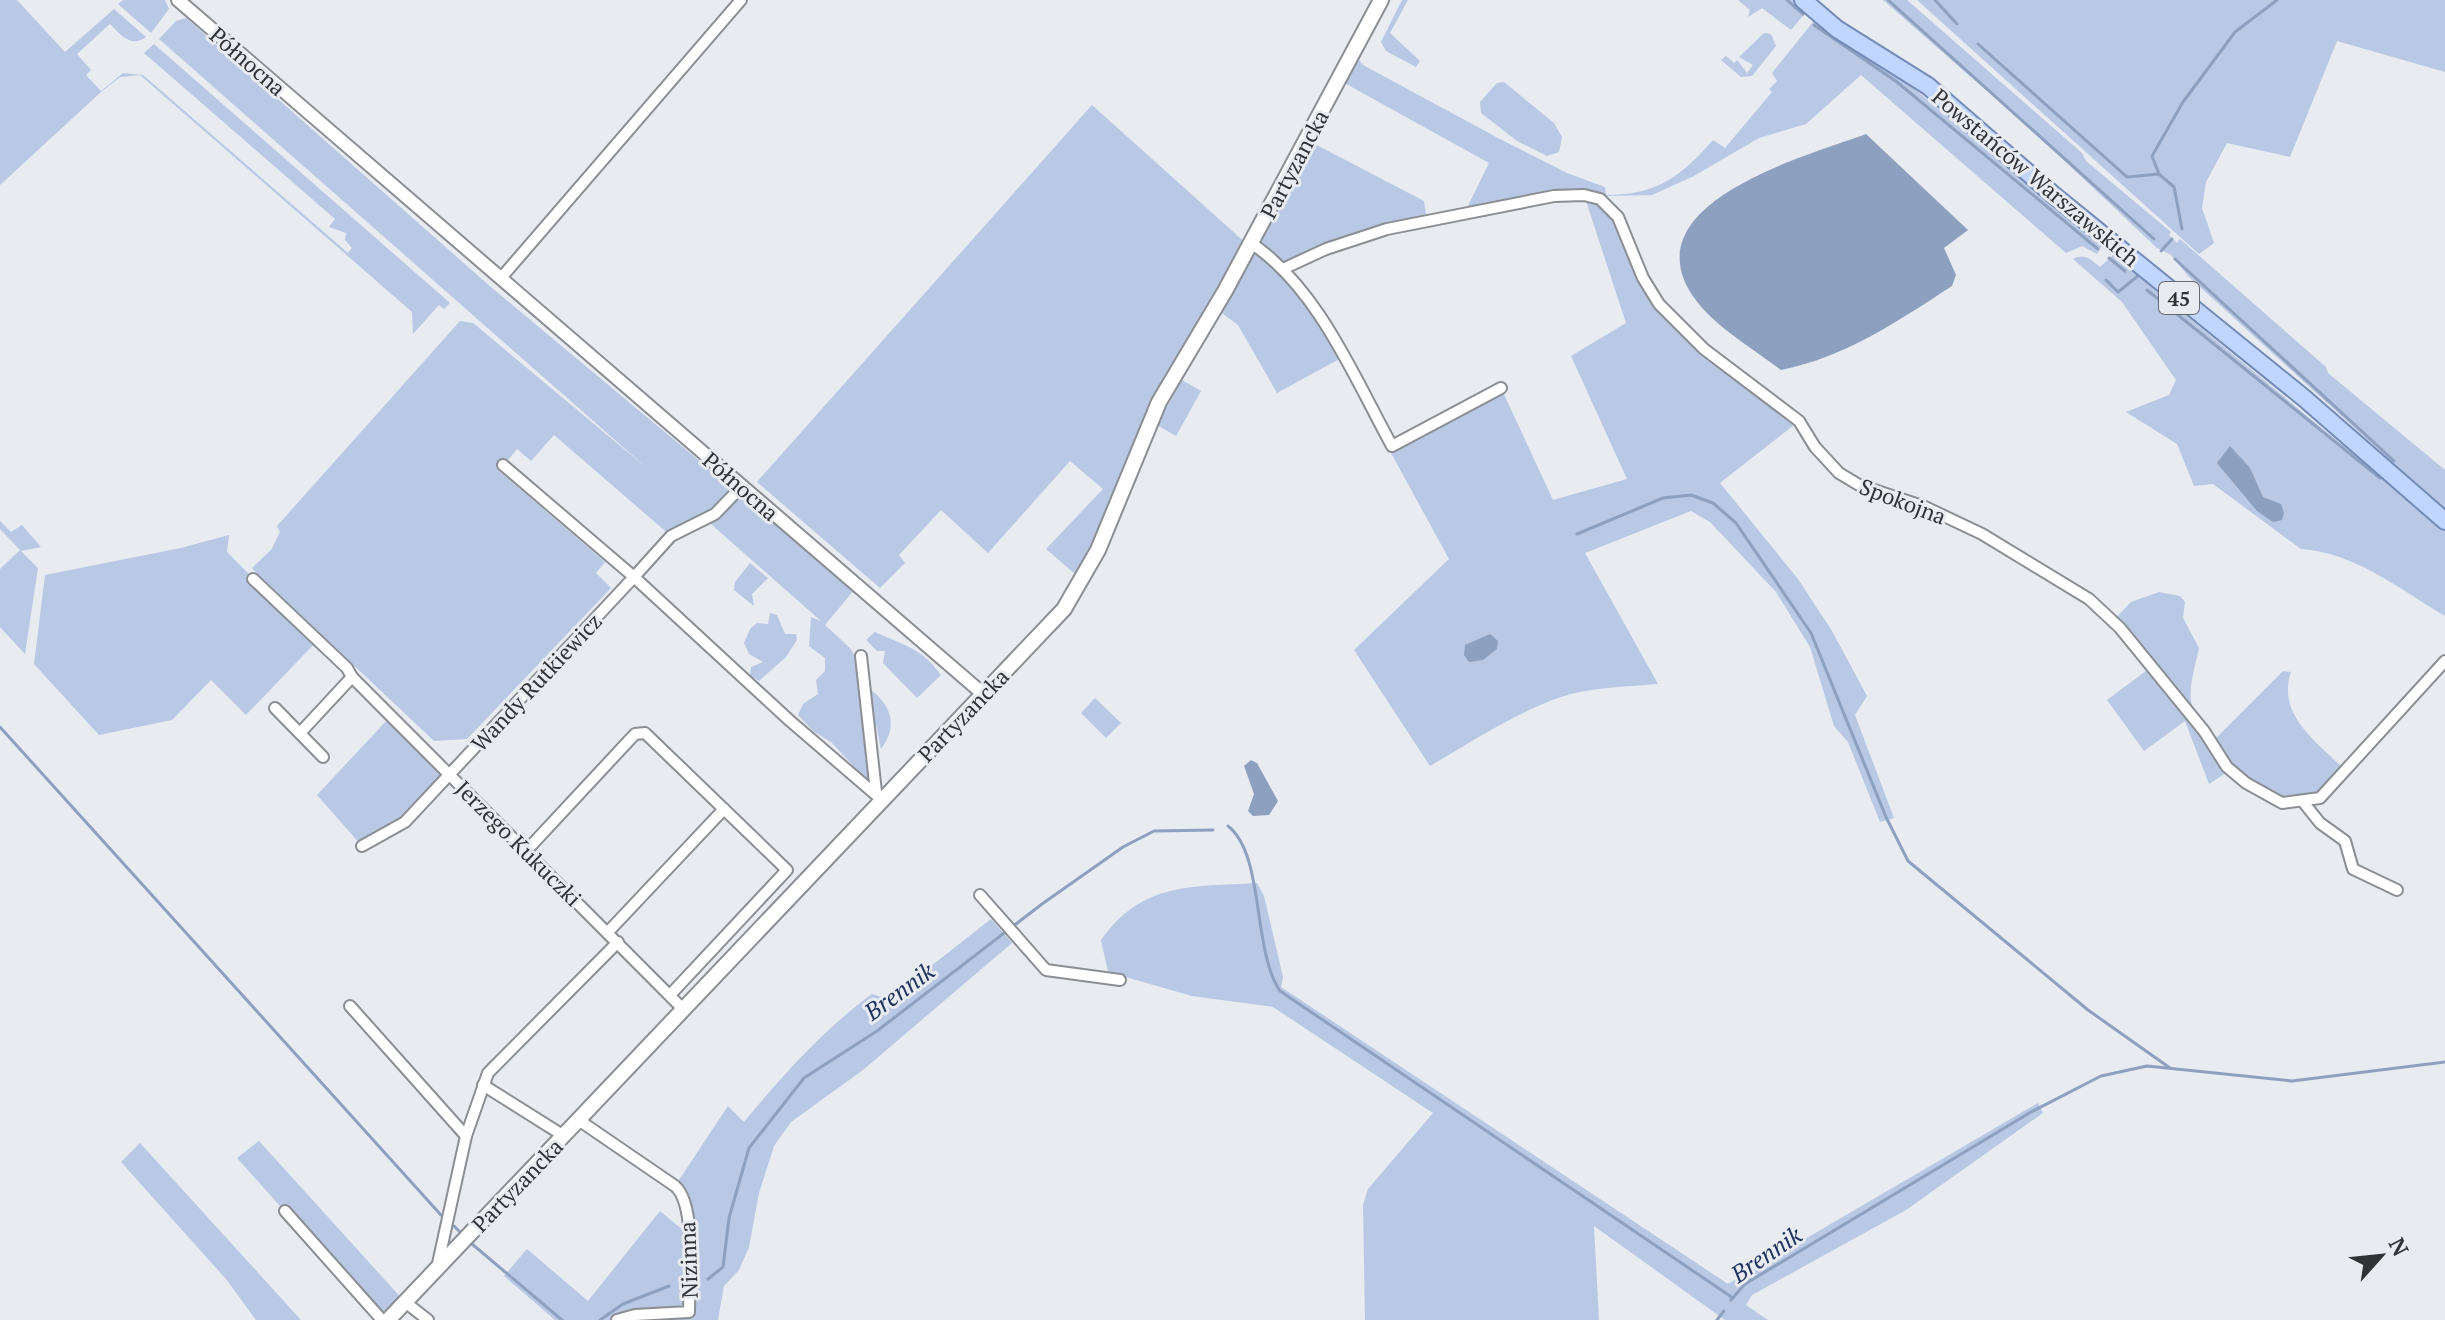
<svg xmlns="http://www.w3.org/2000/svg" width="2445" height="1320" font-family="'PT Serif',serif">
<style>
.green{fill:#b8c8e5}
.water{fill:#8ea0c0}
.lines{fill:none;stroke-linecap:round;stroke-linejoin:round}
.stream{stroke:#8ea0c0;stroke-width:3}
.minor-casing{stroke:#8b8e93;stroke-width:14}
.tertiary-casing{stroke:#8b8e93;stroke-width:16}
.secondary-casing{stroke:#8b8e93;stroke-width:18}
.primary-casing{stroke:#738bb7;stroke-width:20}
.minor{stroke:#fff;stroke-width:10}
.tertiary{stroke:#fff;stroke-width:12}
.secondary{stroke:#fff;stroke-width:14}
.primary{stroke:#c1d6fe;stroke-width:16}
.labels{text-anchor:middle;dominant-baseline:central;stroke-width:6;stroke-linejoin:round;paint-order:stroke}
.shield{fill:#e8ebf0;stroke:#686a6d;stroke-width:2}
.shield-label{font-size:20px;font-weight:bold;fill:#313235}
.street-label{font-size:22px;fill:#313235;stroke:#e8ebf0}
.water-label{font-size:24px;font-style:italic;fill:#1c325d;stroke:#e8ebf0}
</style>
<rect width="100%" height="100%" fill="#e8ebf0"/>
<g class="green">
<path d="M0,0H17L65,52L114,9L146,37C130,48 121,35 110,24L77,54L91,70L86,75L101,91L123,73L143,75L348,253L352,248L345,240L346,233L329,227L335,219L144,53L154,44L450,303L444,309L439,305L413,334L412,312L140,75L120,77L101,92L0,185Z"/>
<path d="M123,0H165L169,9L151,33L118,4Z"/>
<path d="M1402,0H1408L1390,33L1420,61L1416,67L1386,51L1381,42Z"/>
<path d="M1738,0H1794L1807,11L1791,30L1762,8L1748,17L1750,10Z"/>
<path d="M1883,0H1907L2082,153L2086,161L2171,232L2169,235L2177,243L2180,239L2326,367L2328,373L2445,470V616C2401,590 2354,552 2301,549L2213,484L2194,486L2177,444L2126,412L2169,395L2176,380L2122,302L2073,259C2085,253 2090,259 2100,267L2113,255L2382,478L2395,465L2189,277L2171,255L2157,248L2036,134Z"/>
<path d="M1917,0H2445V72L2337,41L2290,157L2227,143L2206,182L2202,208L2214,243L2199,254Z"/>
<path d="M186,18L492,288L854,590L825,625L850,648L858,661L871,785L832,743L813,731L798,715L803,704L818,694L816,680L825,671V658L809,646L811,617L821,621L704,518L671,536L554,435L531,461L517,449L499,471L605,562L596,573L611,588L467,739L434,741L258,575L252,568L271,550L280,532L277,526L460,321L473,323L648,469L159,39L176,21Z"/>
<path d="M1813,22H1818L1900,77L2102,245L2097,254L2082,246L2066,253L1861,75L1806,124L1759,138L1694,176L1652,195L1606,196L1629,246L1669,315L1799,421L1720,483L1798,579L1832,631L1867,696L1855,715L1894,818L1880,822L1848,742L1834,726L1810,647L1776,592L1710,522L1691,511L1585,553L1658,684C1625,687 1590,687 1558,698C1513,714 1471,742 1430,766L1354,650L1449,559L1391,453L1392,446L1501,388L1553,500L1627,479L1571,356L1626,323L1584,195L1463,216L1489,163L1339,80L1353,52L1363,65L1498,138L1567,173L1605,187L1606,195C1658,195 1681,176 1713,140L1725,148L1772,92L1769,89L1777,81L1772,73Z"/>
<path d="M1764,33L1771,34L1776,46L1752,76L1741,77L1721,60L1726,56L1734,63L1737,60L1747,73L1753,65L1739,57Z"/>
<path d="M1504,82L1554,123L1562,137L1559,152L1547,156L1517,141L1481,113L1480,102L1497,83Z"/>
<path d="M1092,105L1249,246L1307,140L1424,201L1427,221L1285,268L1343,357L1277,393L1238,325L1215,308L1159,402L1082,580L1046,549L1103,489L1070,461L988,553L941,510L899,555L905,563L880,588L757,482Z"/>
<path d="M1182,380L1201,391L1176,436L1157,425Z"/>
<path d="M0,521L11,532L22,525L41,547L21,551L38,568L25,654L0,627V569L20,550L0,529Z"/>
<path d="M229,535L227,552L316,642L246,715L211,680L172,720L99,735L34,664L45,575L181,548Z"/>
<path d="M750,563L768,578L752,594L754,606L734,590L735,582Z"/>
<path d="M2159,592L2180,596L2185,602L2183,618L2199,648C2189,692 2183,703 2211,743L2283,671L2291,672C2276,715 2318,743 2345,770L2320,798L2282,803L2230,770L2209,784L2185,721L2144,751L2107,700L2150,668L2113,621L2131,602Z"/>
<path d="M770,613L777,615L785,634H796L797,640L786,657L759,681L750,676L751,667L763,662L749,654L744,643L750,629L757,623L768,624Z"/>
<path d="M875,632C903,645 922,648 941,675L917,698L883,663L885,651H877L866,640Z"/>
<path d="M871,690C892,706 898,727 881,749L876,725L871,722Z"/>
<path d="M1095,698L1121,723L1106,738L1081,713Z"/>
<path d="M391,716L450,774L405,822L362,846L317,795Z"/>
<path d="M1257,883L1264,896L1283,977L1281,987L1728,1284L2038,1103L2043,1113L1906,1210L1752,1295L1746,1305L1768,1320H1725L1594,1226L1599,1320H1365L1363,1205L1368,1189L1433,1113L1273,1007L1192,996L1108,972L1101,940C1143,881 1193,887 1257,883Z"/>
<path d="M991,919L1012,943L863,1070L791,1122L774,1146L759,1193L749,1247L739,1270L724,1286L718,1320H555L504,1276L527,1249L588,1301L660,1211L689,1235L675,1186L728,1106L744,1122C783,1075 823,1030 872,994L889,999Z"/>
<path d="M259,1141L405,1302L382,1320L237,1158Z"/>
<path d="M140,1143L301,1320H256L226,1279L121,1162Z"/>
</g>
<g class="water">
<path d="M1866,134L1968,230L1944,248L1956,275L1952,286C1898,321 1846,357 1781,370C1751,347 1708,323 1689,290C1638,200 1810,155 1866,134Z"/>
<path d="M2230,446L2250,468L2263,497L2281,504L2284,513L2282,520L2273,522L2257,511L2217,463Z"/>
<path d="M1490,634L1498,641L1497,649L1483,660L1469,662L1464,655L1465,645Z"/>
<path d="M1251,760L1257,763L1278,801L1269,815L1253,816L1248,811L1254,794L1244,766Z"/>
</g>
<g class="lines">
<g class="stream">
<path d="M1787,0L1803,14"/>
<path d="M1888,0L2154,239"/>
<path d="M1935,0L1957,24"/>
<path d="M1814,25L1897,82L2098,249"/>
<path d="M1978,44L2127,177L2159,174L2152,156L2183,102L2235,32L2277,0"/>
<path d="M2159,174L2174,187L2182,229"/>
<path d="M2161,251L2172,239"/>
<path d="M2109,258L2125,271"/>
<path d="M2175,259L2394,461"/>
<path d="M2106,280L2118,292L2138,276"/>
<path d="M2147,290L2380,478"/>
<path d="M1577,534L1663,498L1691,495L1713,503L1736,523L1811,633L1886,817L1908,861L2088,1010L2170,1068"/>
<path d="M0,727L441,1215"/>
<path d="M1228,826C1265,855 1252,950 1280,991L1733,1298"/>
<path d="M454,1226L460,1232"/>
<path d="M472,1244L562,1320"/>
<path d="M708,1279L723,1267L729,1218L749,1148L804,1078L877,1031L1042,904L1123,847L1154,831L1213,830"/>
<path d="M1731,1300L1745,1284L2031,1112L2101,1076L2147,1066L2292,1081L2445,1062"/>
<path d="M600,1320L623,1304L669,1286"/>
<path d="M1717,1320L1724,1311"/>
</g>
<defs>
<g id="minor">
<path d="M1251,243C1318,288 1354,377 1392,446L1501,388"/>
<path d="M1285,268L1326,249L1387,229L1554,196L1584,195L1600,199L1618,217L1643,278L1659,304L1704,349L1799,421L1815,447L1839,473L1859,485L1925,507L1982,534L2089,599L2120,628L2204,731L2227,767L2246,783L2282,803L2320,798L2445,661"/>
<path d="M501,278L741,0"/>
<path d="M503,465L634,577L671,536L715,514L742,486"/>
<path d="M253,579L347,668L352,677L684,1010"/>
<path d="M861,656L876,792"/>
<path d="M275,708L323,757"/>
<path d="M300,733L352,677"/>
<path d="M2304,803L2320,823L2345,841L2353,869L2397,890"/>
<path d="M362,846L405,822L634,577L789,720L882,800"/>
<path d="M527,850L635,734L645,733L787,870L670,995"/>
<path d="M980,895L1046,970L1120,980"/>
<path d="M608,932L724,809"/>
<path d="M350,1006L466,1136"/>
<path d="M483,1085L564,1136"/>
<path d="M580,1121L675,1186C697,1205 689,1284 689,1312L635,1315L617,1320"/>
<path d="M285,1211L382,1320"/>
<path d="M437,1268L466,1136L488,1073L618,942"/>
<path d="M405,1302L428,1320"/>
</g>
<path id="tertiary" d="M178,0L982,693"/>
<path id="secondary" d="M388,1320L1064,609L1098,550L1159,402L1225,291L1381,0"/>
<path id="primary" d="M1803,0L1837,29L1928,86L2056,197L2304,398L2445,521"/>
</defs>
<use href="#minor" class="minor-casing"/>
<use href="#tertiary" class="tertiary-casing"/>
<use href="#secondary" class="secondary-casing"/>
<use href="#primary" class="primary-casing"/>
<use href="#minor" class="minor"/>
<use href="#tertiary" class="tertiary"/>
<use href="#secondary" class="secondary"/>
<use href="#primary" class="primary"/>
</g>
<g class="labels">
<rect class="shield" x="2159" y="282" width="40" height="32" rx="6"/>
<g class="shield-label">
<text x="2179" y="298">45</text>
</g>
<g class="street-label">
<text transform="translate(248 61) rotate(41)">Północna</text>
<text transform="translate(1294 164) rotate(-62)">Partyzancka</text>
<text transform="translate(2036 177) rotate(40)">Powstańców Warszawskich</text>
<text transform="translate(741 486) rotate(41)">Północna</text>
<text transform="translate(1903 501) rotate(21)">Spokojna</text>
<text transform="translate(536 682) rotate(-47)">Wandy Rutkiewicz</text>
<text transform="translate(963 715) rotate(-46)">Partyzancka</text>
<text transform="translate(519 843) rotate(45)">Jerzego Kukuczki</text>
<text transform="translate(517 1185) rotate(-46)">Partyzancka</text>
<text transform="translate(688 1260) rotate(-92)">Nizinna</text>
</g>
<g class="water-label">
<text transform="translate(899 991) rotate(-36)">Brennik</text>
<text transform="translate(1766 1254) rotate(-34)">Brennik</text>
</g>
</g>
<g transform="translate(2381 1256) rotate(63)" stroke="#e8ebf0" stroke-width="6" paint-order="stroke">
<path d="M0-6L14 30L0 20L-14 30Z" fill="#313235"/>
<text y="-12" font-size="22" font-weight="bold" text-anchor="middle" fill="#313235">N</text>
</g>
</svg>
